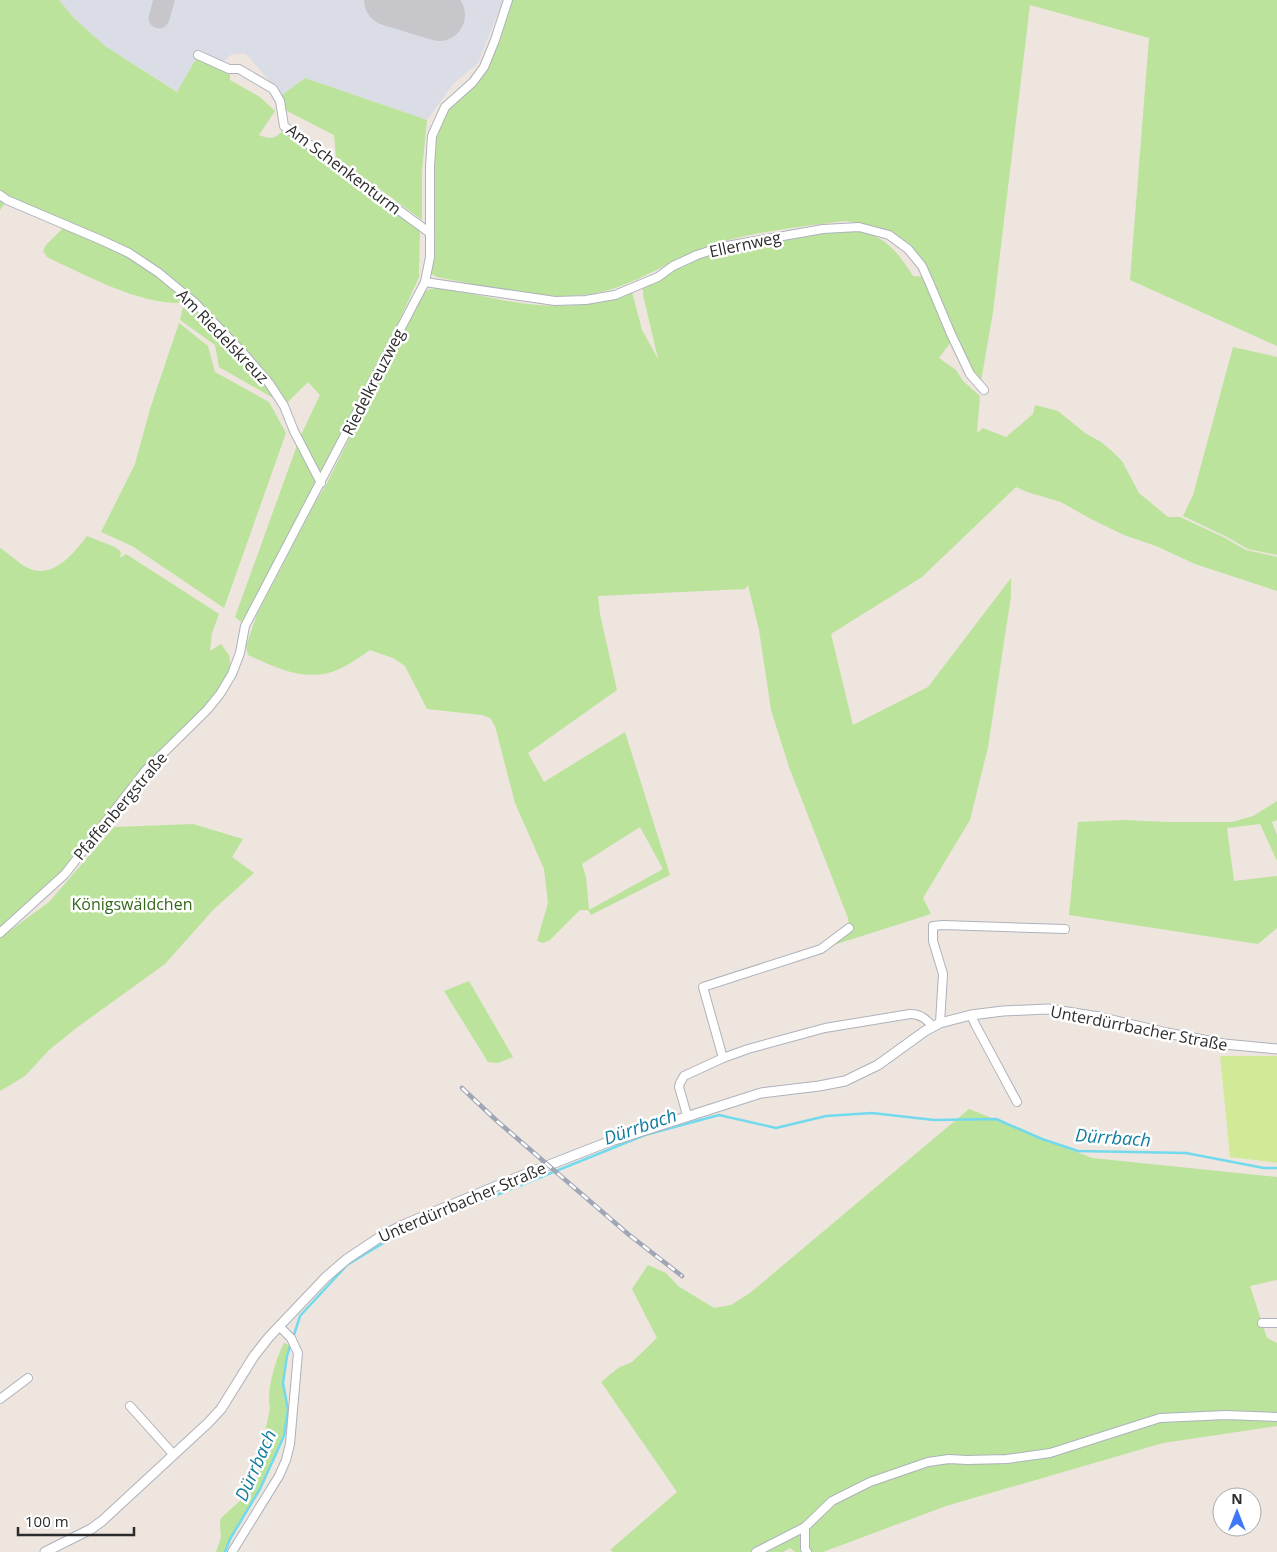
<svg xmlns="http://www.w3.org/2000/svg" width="1277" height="1552" font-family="'Open Sans',sans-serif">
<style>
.airport{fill:#dadde6}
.green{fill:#bbe39b;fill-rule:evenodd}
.pitch{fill:#d0ea97}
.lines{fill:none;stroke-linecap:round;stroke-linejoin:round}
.stream{stroke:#73daee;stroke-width:2.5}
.taxiway{stroke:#c7c6ca;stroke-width:21}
.runway{stroke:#c7c6ca;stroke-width:52}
.minor-casing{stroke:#aeb2bc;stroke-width:10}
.tertiary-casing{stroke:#aeb2bc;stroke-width:11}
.minor{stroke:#fff;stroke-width:8}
.tertiary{stroke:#fff;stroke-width:9}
.rail-casing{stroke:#a1a6b6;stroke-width:4.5}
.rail{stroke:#fff;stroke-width:2.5;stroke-dasharray:8;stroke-linecap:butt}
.labels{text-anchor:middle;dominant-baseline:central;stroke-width:5;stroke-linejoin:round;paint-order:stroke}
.street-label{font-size:16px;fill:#2c2c2c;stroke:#fff}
.park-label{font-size:16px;fill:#33691b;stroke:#fff}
.water-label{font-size:18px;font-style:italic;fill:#0f7b9d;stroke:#fff}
</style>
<rect width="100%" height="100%" fill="#ede5de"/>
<path class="airport" d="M59,0H503L478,63L453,84L427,120L305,78L282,95L246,54H232L223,62L200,51L178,92L105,46L74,18Z"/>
<g class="green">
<path d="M0,0H59L74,18L105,46L177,92L197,57L230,74V80L260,97L275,111L259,135C270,139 274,140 282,131L420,227L419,277L400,319L248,611L241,622L235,617L300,437L320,395L308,382L284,406L285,418L275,399L219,367L215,345L180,320L183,307L190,306L193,303C142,307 92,278 47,257L43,251L46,245L65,226L7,200L0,210Z"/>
<path d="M508,0H1277V346L1130,280L1149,38L1030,5L993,312L980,387C966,375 957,360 950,343L939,358L956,370L963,381L980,396L977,433L983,428L1006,437L1033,414L1035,405L1058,411L1085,433L1101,442L1113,452L1122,461L1139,493L1168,517H1180L1223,537L1246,550L1277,557V591L1195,564L1156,546L1124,535L1089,518L1061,502L1027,492L1016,487L922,577L831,634L853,725L928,687L1011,578V596L988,747L970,820L923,898L931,914L821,949L849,928L848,918L789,767L771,710L759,630L748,585L745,589L598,596L600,614L617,690L528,753L544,782L625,732L670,875L591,915L588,910H580L550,940L543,943L537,941L548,903L544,869L515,803L495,726L490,718L482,715L427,709L405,666L393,658L370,650C360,657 349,665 337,670C306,683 275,667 248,655L246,646L257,614L315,503L327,483L422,293L430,289L439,288C477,294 519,306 557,306C583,306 608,300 632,292L642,330L658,359L643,295V288L646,284C664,277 680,266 698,259C727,248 840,223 867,233C890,241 900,256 913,276L924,277C906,244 883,226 845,221C798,227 748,232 703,248C663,263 628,291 583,295C534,300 485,286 437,277L430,273L436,131L445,107L484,67ZM640,827L663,869L589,910L586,877L582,864Z"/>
<path d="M305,78L427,120L422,171V220L336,157L334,135L285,110L282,95Z"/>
<path d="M179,323L208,346L215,372L269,402L286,433L224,608L132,546L101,532L135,464L150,409Z"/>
<path d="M1233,347L1277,357V555L1248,549L1225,536L1183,516L1193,495Z"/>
<path d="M87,536L115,547L121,552L120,558L126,554L219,614L212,633L210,651L221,644L229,655L232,674L220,694L146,770L65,874L0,933V548C9,553 17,562 26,567C52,581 73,554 87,536Z"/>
<path d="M1277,801V820L1272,822L1277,835V861L1260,824L1227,828L1234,881L1277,876V928L1258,944L1069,915L1078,822L1124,820L1167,822H1232L1253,816Z"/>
<path d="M193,824L243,839L232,857L254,873L213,910L165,964L79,1026L49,1050L25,1076L0,1091V938L49,902L114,827Z"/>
<path d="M469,981L513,1057L498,1063L488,1062L444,991Z"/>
<path d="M969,1109L1092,1158L1277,1177V1280L1250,1286L1267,1338L1277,1343V1426L1163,1443L946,1506L823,1552H795L790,1548L783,1552H613L610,1550L677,1492L601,1382L618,1368L632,1362L657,1338L632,1289L648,1265L666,1273L678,1286L714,1308L731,1305L750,1293Z"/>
<path d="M284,1343L290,1345L287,1356L283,1383L288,1410L284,1436L260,1489L230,1539L225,1552H216L221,1537L220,1524L221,1518L244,1497L255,1482L270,1408C266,1391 276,1358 284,1343Z"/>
</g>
<path class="pitch" d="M1220,1056H1277V1163L1230,1157Z"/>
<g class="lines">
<g class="stream">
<path d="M293,1338L300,1316L347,1265L395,1236L645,1135L719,1115L776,1128L826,1116L872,1113L934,1120L996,1119L1042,1139L1078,1151L1186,1153L1264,1168H1277"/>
<path d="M225,1552L230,1539L260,1489L284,1436L288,1410L283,1383L287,1356L291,1343"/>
</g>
<g class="taxiway">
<path d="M405,5L407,0"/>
<path d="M159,18L164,0"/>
</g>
<path class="runway" d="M390,0L439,15"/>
<defs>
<g id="minor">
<path d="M198,55L229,69H239L273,89L280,101L284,126L430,233"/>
<path d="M0,195L7,200L101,240L129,253L159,273L194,302L244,354L269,383L284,406L294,431L321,483"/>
<path d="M425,282L555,301L586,300L615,295L658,277L673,266L697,255L721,247L823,229L859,227L889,235L908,249L922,266L930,284L951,334L970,374L984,390"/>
<path d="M0,933L65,874L146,770L207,710L220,694L232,674L240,653L245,626L425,282L430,257V167L432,136L445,107L473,82L484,67L495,40L508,0"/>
<path d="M971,1015L975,1024L1017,1102"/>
<path d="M940,1023L943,974L933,941V926L943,925L1065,929"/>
<path d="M723,1058L703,987L821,949L849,928"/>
<path d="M687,1115L679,1087L680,1083L684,1076L723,1058L748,1049L825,1028L910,1014C921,1014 926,1019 933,1027"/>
<path d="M1262,1323H1277"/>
<path d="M0,1399L28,1378"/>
<path d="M130,1406L174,1455"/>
<path d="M805,1527V1549L807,1552"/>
<path d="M232,1552L279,1476L286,1460L290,1444L298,1353L291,1338L279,1326"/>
<path d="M756,1552L805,1527L832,1501L870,1482L928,1462L949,1459L967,1460L1007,1459L1050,1453L1160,1418L1226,1415L1277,1417"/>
</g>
<path id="tertiary" d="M45,1552L91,1529L102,1521L208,1423L221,1409L254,1356L269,1337L326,1277L347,1259L380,1237L403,1225L516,1178L608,1142L761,1093L819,1086L845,1081L878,1065L925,1031L940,1023L971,1015L1003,1011L1048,1009L1099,1017L1167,1033L1224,1044L1277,1049"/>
</defs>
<use href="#minor" class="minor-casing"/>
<use href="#tertiary" class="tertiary-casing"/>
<use href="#minor" class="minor"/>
<use href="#tertiary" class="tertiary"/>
<defs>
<path id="rail" d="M462,1088L497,1121L628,1234L682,1276"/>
</defs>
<use href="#rail" class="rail-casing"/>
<use href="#rail" class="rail"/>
</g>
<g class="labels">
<g class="street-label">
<text transform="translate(344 169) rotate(37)">Am Schenkenturm</text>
<text transform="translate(745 244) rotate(-12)">Ellernweg</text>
<text transform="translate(223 336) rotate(46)">Am Riedelskreuz</text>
<text transform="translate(373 382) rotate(-63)">Riedelkreuzweg</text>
<text transform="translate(120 806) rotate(-50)">Pfaffenbergstraße</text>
<text transform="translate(1139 1028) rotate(11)">Unterdürrbacher Straße</text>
<text transform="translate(462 1202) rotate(-23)">Unterdürrbacher Straße</text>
</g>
<g class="park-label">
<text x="132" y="904">Königswäldchen</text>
</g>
<g class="water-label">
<text transform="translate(640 1126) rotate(-19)">Dürrbach</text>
<text transform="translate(1113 1137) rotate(4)">Dürrbach</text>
<text transform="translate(255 1465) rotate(-66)">Dürrbach</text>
</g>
</g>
<g transform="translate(1237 1512)"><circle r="24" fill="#ffffff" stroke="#ababab"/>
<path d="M0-4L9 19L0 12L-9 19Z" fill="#4076f9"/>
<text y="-8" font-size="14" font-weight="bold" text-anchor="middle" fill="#2c2c2c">N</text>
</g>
<path d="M18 1527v8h116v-8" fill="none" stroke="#2c2c2c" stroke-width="2.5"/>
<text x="25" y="1527" font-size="15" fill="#2c2c2c" stroke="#ffffff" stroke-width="4" paint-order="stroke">100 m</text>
</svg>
